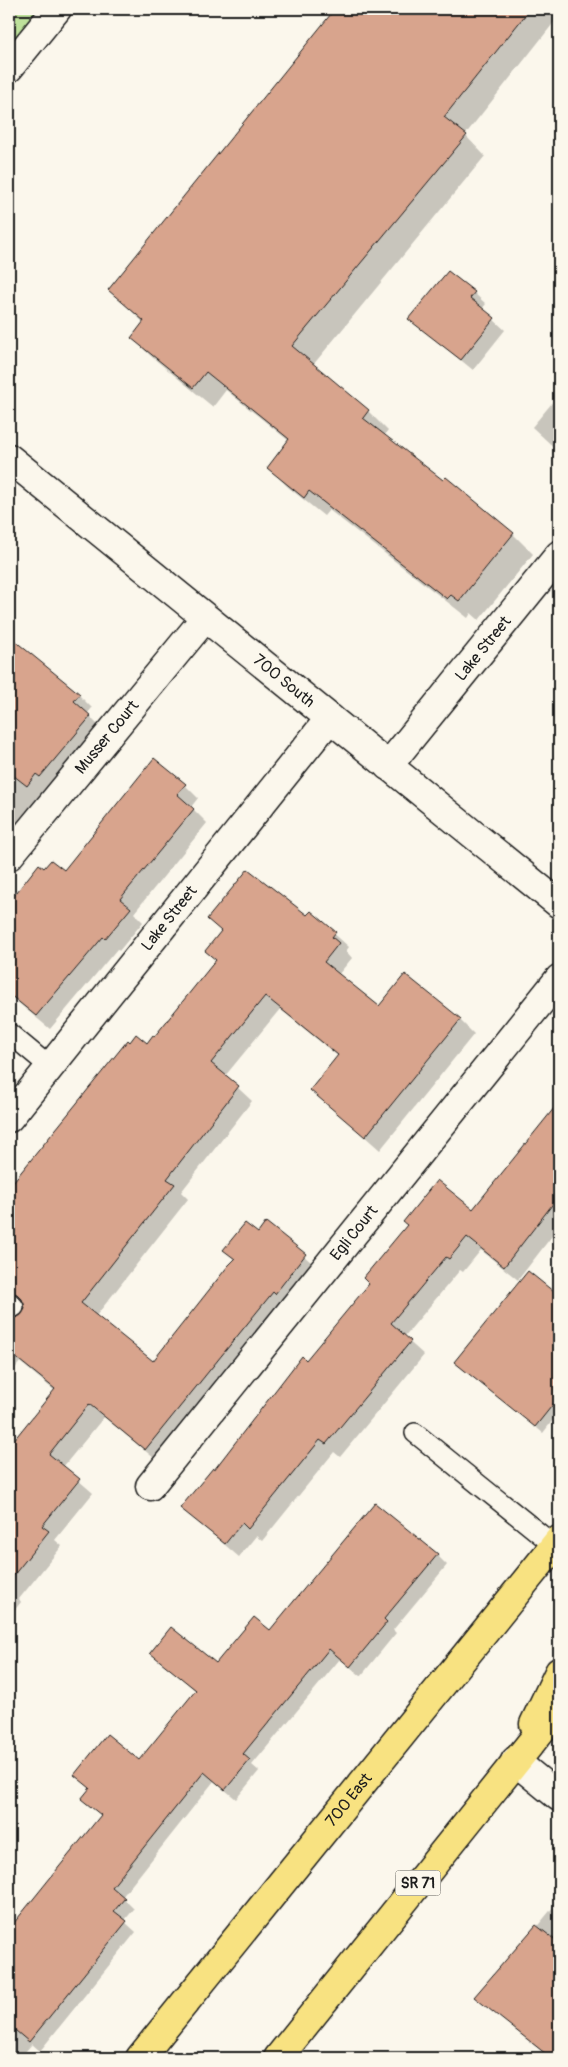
<svg xmlns="http://www.w3.org/2000/svg" width="568" height="2067" font-family="Pangolin,sans-serif">
<style>
.green{fill:#bee19b;stroke:#6d7e5c}
.shadow{fill:#0003;fill-rule:evenodd}
.building{fill:#d8a48d;stroke:#1c1c1c}
.lines{fill:none;stroke-linecap:round;stroke-linejoin:round}
.lane-casing{stroke:#1c1c1c;stroke-width:22}
.street-casing{stroke:#1c1c1c;stroke-width:31}
.primary-casing{stroke:#1c1c1c;stroke-width:31}
.lane{stroke:#fbf7ec;stroke-width:19}
.street{stroke:#fbf7ec;stroke-width:28}
.primary{stroke:#f8e281;stroke-width:28}
.labels{text-anchor:middle;dominant-baseline:central;stroke-width:4;stroke-linejoin:round;paint-order:stroke}
.shield{fill:#fbf7ec;stroke:#5f5e5a;stroke-width:1}
.shield-label{font-size:15px;font-weight:bold;fill:#1c1c1c}
.street-label{font-size:16px;fill:#1c1c1c;stroke:#fbf7ec}
</style>
<rect width="100%" height="100%" fill="#fbf7ec"/>
<filter id="ink" filterUnits="userSpaceOnUse"><feTurbulence type="fractalNoise" baseFrequency=".02" numOctaves="2"/><feDisplacementMap in="SourceGraphic" scale="10" xChannelSelector="R" yChannelSelector="G"/><feConvolveMatrix kernelMatrix="1 2 1 2 8 2 1 2 1" color-interpolation-filters="sRGB"/></filter>
<g filter="url(#ink)">
<path class="green" d="M9,9L37,10L33,19L9,49Z"/>
<g class="shadow">
<path d="M336,9H559V16L465,135L485,156L313,365L368,411L388,431L384,436L443,482L446,478L513,534L533,554L479,620L471,613L468,618L329,510L324,516L288,487L269,468L289,441L226,390L213,407L152,357L132,338L144,323L110,290Z"/>
<path d="M474,293L486,304L482,309L505,330L473,370L410,319Z"/>
<path d="M557,397L559,399V452L532,427Z"/>
<path d="M9,637L79,695L92,708L87,714L103,730L9,838Z"/>
<path d="M185,785L198,798L191,807L207,823L134,913L143,922L119,951L117,949L50,1029L9,995V915L53,863L64,872Z"/>
<path d="M311,913L349,947L346,951L352,958L338,975L379,1008L460,1020L474,1034L380,1150L312,1090L339,1057L280,1009L225,1076L252,1101L181,1192L188,1199L96,1316L153,1363L236,1261L225,1250L258,1235L267,1224L319,1269L160,1463L104,1417L63,1467L93,1493L55,1540L62,1546L19,1599L21,1602L9,1617V1450L55,1391L20,1362L9,1376V1187L128,1042L147,1044L155,1039L217,961L207,951L222,932L209,919L307,917ZM20,1305H25L26,1311L18,1319H13L12,1313Z"/>
<path d="M559,1104V1227L518,1280L481,1250L463,1272L460,1270L404,1337L424,1355L340,1457L334,1452L262,1541L256,1536L239,1557L182,1508L306,1362L473,1211Z"/>
<path d="M528,1272L559,1298V1412L543,1433L456,1362Z"/>
<path d="M437,1555L447,1565L393,1630L396,1633L361,1676L340,1659L252,1765L259,1771L236,1799L214,1781L122,1897L134,1909L124,1921L136,1932L40,2051L32,2044L20,2058H9V1930L102,1816L83,1799L91,1789L76,1775L139,1762L196,1691L151,1652L216,1665L270,1632Z"/>
<path d="M559,1900V2058H550L476,1997L504,1962L506,1964Z"/>
</g>
<g class="building">
<path d="M335,9H530L444,117L467,135L292,346L369,410L363,418L443,480L446,477L514,533L459,601L451,595L447,599L309,491L304,498L267,468L289,439L206,372L193,388L131,338L144,321L108,290Z"/>
<path d="M448,271L475,292L470,298L495,318L461,360L408,319Z"/>
<path d="M9,636L80,694L74,701L91,716L40,777L36,774L27,786L9,772Z"/>
<path d="M154,758L186,784L177,794L194,809L120,899L131,908L105,939L103,937L36,1016L9,994V902L39,864L44,868L51,860L64,870Z"/>
<path d="M248,869L307,915L311,911L336,932L332,937L339,943L324,962L379,1006L405,974L461,1019L365,1137L310,1090L338,1055L265,996L211,1063L239,1086L167,1179L175,1184L81,1303L153,1361L228,1266L235,1259L223,1250L245,1223L258,1233L266,1222L306,1254L275,1294L273,1292L145,1450L89,1404L49,1454L80,1479L42,1526L49,1531L9,1581V1446L55,1389L9,1352V1317L17,1318L25,1309L22,1299L17,1294L9,1291V1187L128,1040L130,1042L136,1034L147,1043L153,1035L154,1037L216,960L205,951L221,931L207,919Z"/>
<path d="M559,1102V1196L504,1267L467,1237L449,1259L446,1257L391,1323L411,1341L326,1444L320,1440L248,1529L242,1523L225,1544L180,1508L213,1468L214,1470L302,1356L306,1360L369,1284L363,1278L407,1225L403,1222L437,1180L473,1209Z"/>
<path d="M528,1271L559,1296V1397L535,1427L454,1362Z"/>
<path d="M375,1503L438,1554L384,1619L387,1622L350,1667L329,1649L243,1754L250,1760L225,1790L204,1772L112,1887L125,1898L114,1911L127,1921L29,2042L9,2025V1929L101,1815L81,1799L90,1788L74,1775L107,1734L139,1760L196,1690L150,1653L171,1627L216,1663L254,1617L270,1630Z"/>
<path d="M536,1925L559,1943V2058H551L474,1997Z"/>
</g>
<g class="lines">
<defs>
<g id="lane">
<path d="M9,1033L50,1067"/>
<path d="M9,1302L14,1307"/>
<path d="M415,1433L555,1546"/>
</g>
<g id="street">
<path d="M9,68L57,9"/>
<path id="s1" d="M9,458L559,904"/>
<path id="s2" d="M388,766L559,555"/>
<path id="s3" d="M9,856L205,618"/>
<path id="s4" d="M9,1118L330,718"/>
<path id="s5" d="M150,1486L559,979"/>
<path d="M515,1761L559,1797"/>
</g>
<g id="primary">
<path d="M534,1724L559,1672"/>
<path id="s6" d="M140,2058L559,1540"/>
<path d="M278,2058L559,1708"/>
</g>
</defs>
<use href="#lane" class="lane-casing"/>
<use href="#street" class="street-casing"/>
<use href="#primary" class="primary-casing"/>
<use href="#lane" class="lane"/>
<use href="#street" class="street"/>
<use href="#primary" class="primary"/>
</g>
</g>
<g class="labels">
<rect class="shield" x="395.5" y="1870.5" width="45" height="25" rx="4"/>
<g class="shield-label">
<text x="418" y="1883">SR 71</text>
</g>
<g class="street-label">
<text stroke="none"><textPath href="#s2" startOffset="151">Lake Street</textPath></text>
<text stroke="none"><textPath href="#s1" startOffset="354">700 South</textPath></text>
<text stroke="none"><textPath href="#s3" startOffset="154">Musser Court</textPath></text>
<text stroke="none"><textPath href="#s4" startOffset="256">Lake Street</textPath></text>
<text stroke="none"><textPath href="#s5" startOffset="325">Egli Court</textPath></text>
<text stroke="none"><textPath href="#s6" startOffset="332">700 East</textPath></text>
</g>
</g>
<rect width="568" height="2067" fill="none" stroke="#fbf7ec" stroke-width="30"/>
<rect x="15" y="15" width="538" height="2037" fill="none" stroke="#1c1c1c" stroke-width="2" filter="url(#ink)"/>
</svg>
